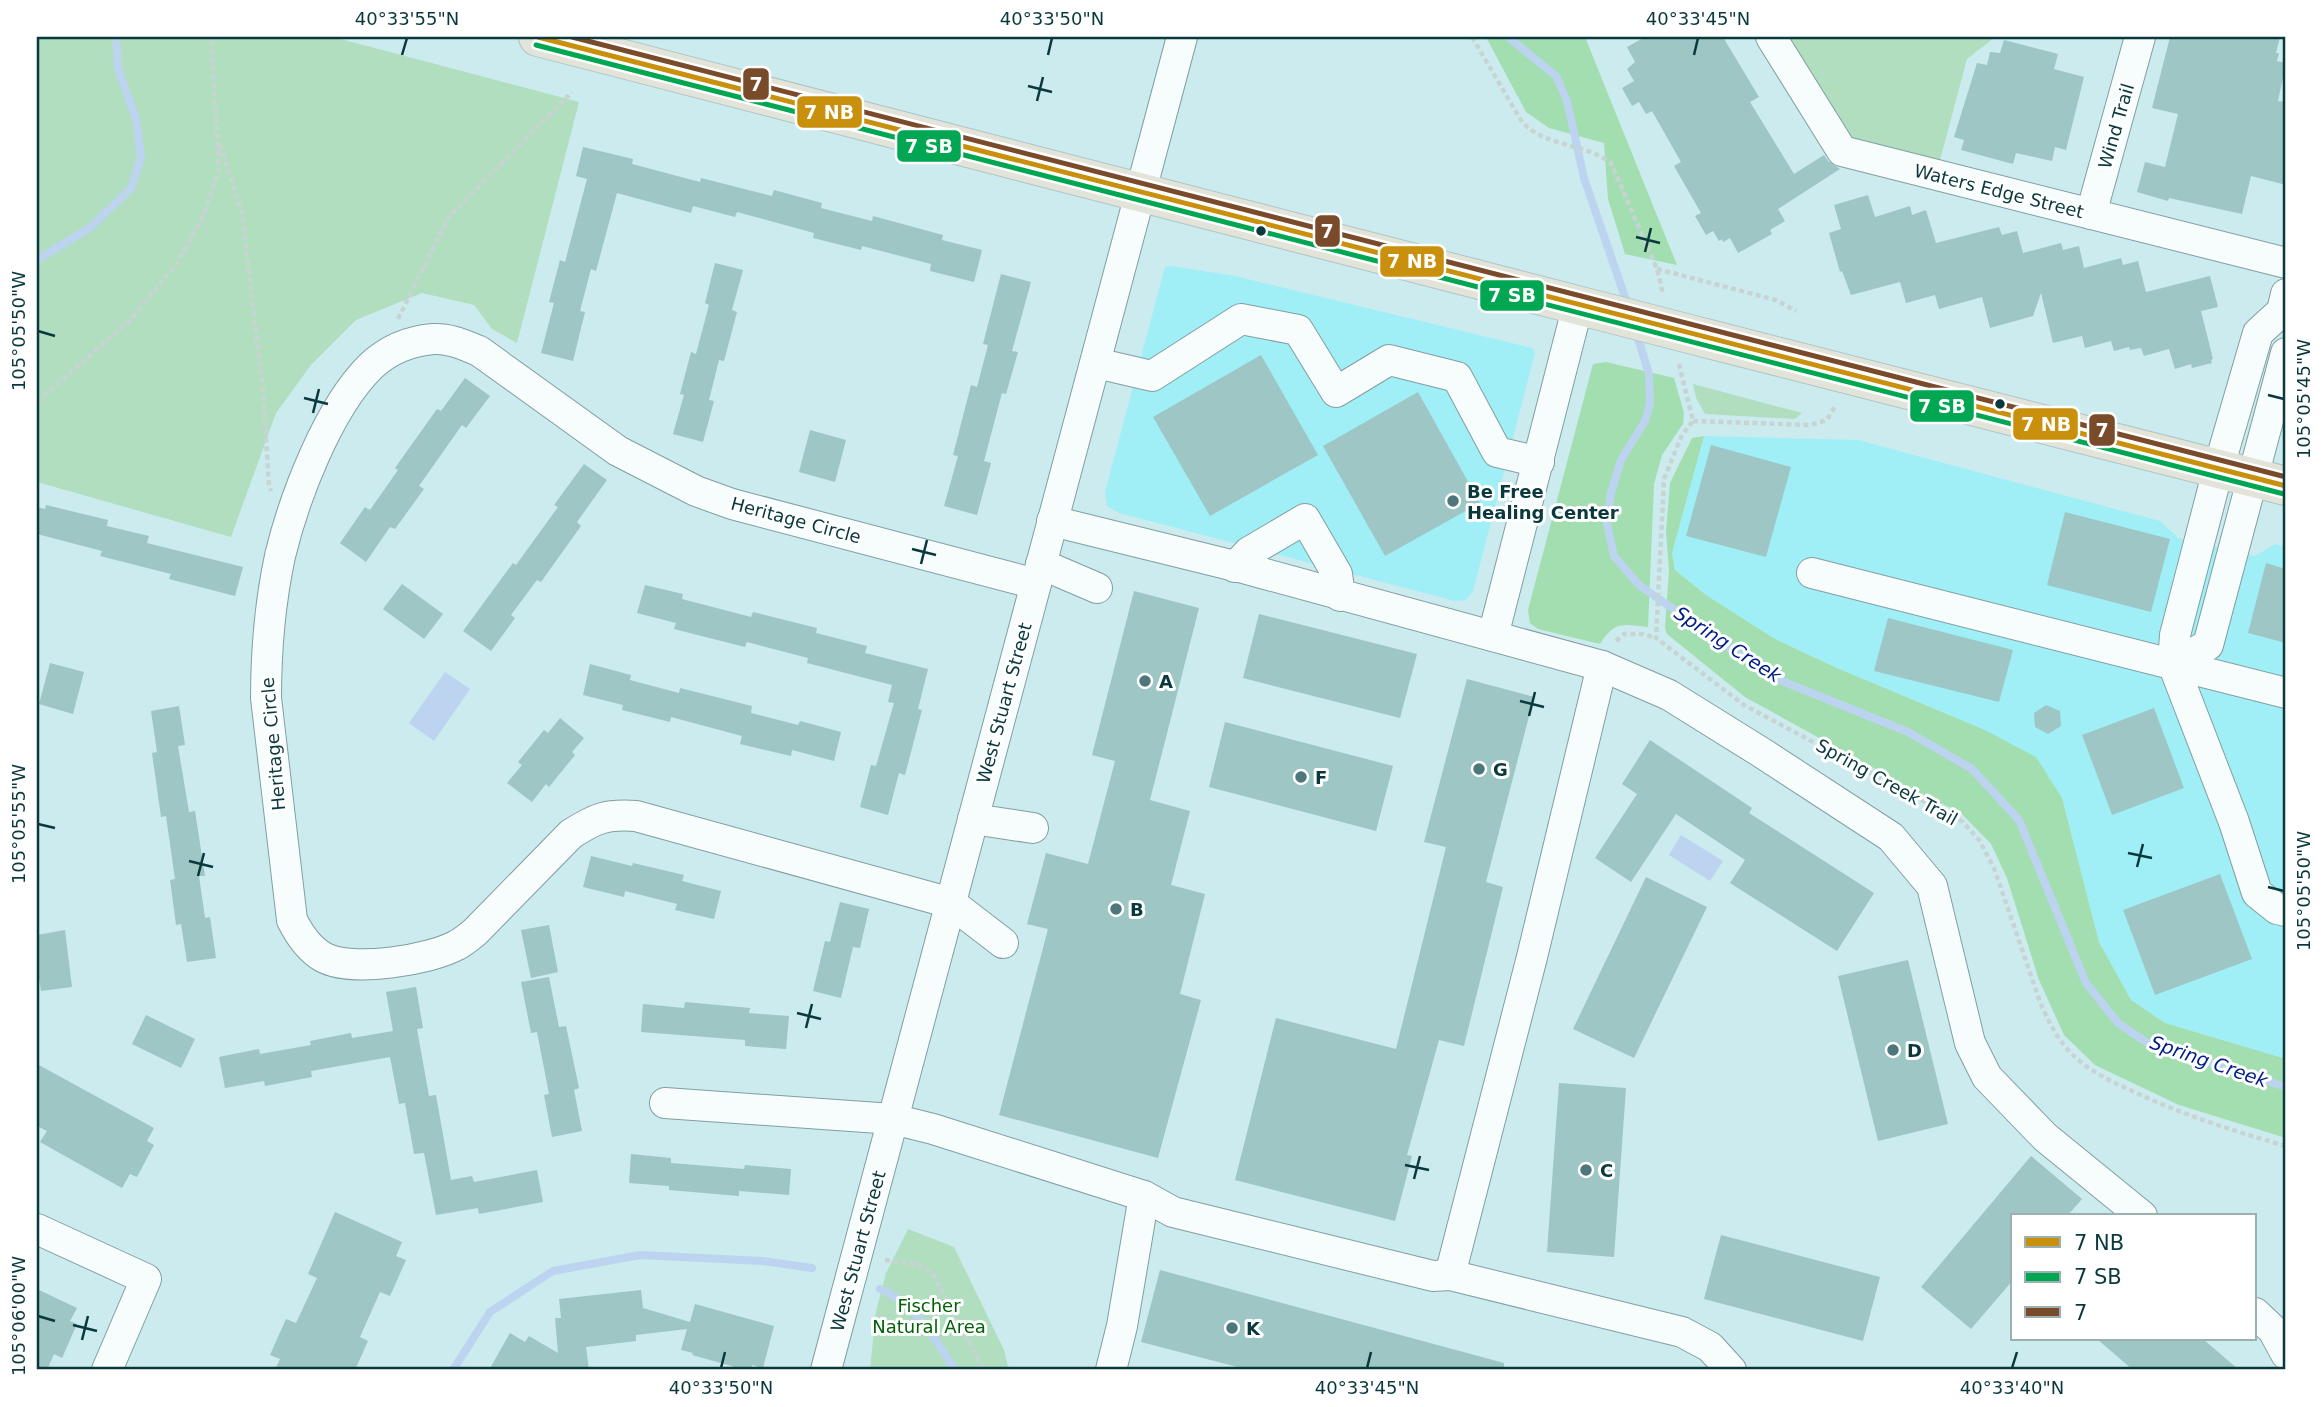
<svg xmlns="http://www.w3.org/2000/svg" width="2323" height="1407" font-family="'DejaVu Sans',sans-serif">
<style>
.built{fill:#a0eff7}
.green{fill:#b1debf}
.forest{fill:#a2deb0}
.water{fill:#bcd4ef}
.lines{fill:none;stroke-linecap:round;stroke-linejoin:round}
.stream{stroke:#bcd4ef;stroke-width:8}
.building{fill:#9ec6c4}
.minor-casing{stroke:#819fa2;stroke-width:32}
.major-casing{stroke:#aec5c7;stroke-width:40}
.path{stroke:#c8d4d4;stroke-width:4.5;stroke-dasharray:5 3.5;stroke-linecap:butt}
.minor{stroke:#f7fcfc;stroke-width:30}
.major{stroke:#e2e3d9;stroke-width:38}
.major-bridge-casing{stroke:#aec5c7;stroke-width:40;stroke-linecap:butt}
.major-bridge{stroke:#e2e3d9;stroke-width:38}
.bus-1-casing{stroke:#fff;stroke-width:10}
.bus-2-casing{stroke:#fff;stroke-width:10}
.bus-3-casing{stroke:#fff;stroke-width:10}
.bus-1{stroke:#c8900c;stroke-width:5}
.bus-2{stroke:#00a651;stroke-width:5}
.bus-3{stroke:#7a4b2a;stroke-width:5}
.ticks{fill:none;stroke:#0a393d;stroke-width:2.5}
.bus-dot{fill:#0a393d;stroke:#fff;stroke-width:2.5}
.poi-dot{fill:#4e777b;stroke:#fff;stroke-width:2.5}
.labels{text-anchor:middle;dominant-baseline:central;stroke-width:6;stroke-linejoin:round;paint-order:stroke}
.street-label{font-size:18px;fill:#0a393d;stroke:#fff}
.poi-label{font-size:18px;font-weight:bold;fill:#0a393d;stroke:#fff;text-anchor:start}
.park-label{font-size:18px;fill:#026109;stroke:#fff}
.water-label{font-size:19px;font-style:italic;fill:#001d87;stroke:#fff}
.line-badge{stroke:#fff;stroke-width:2.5}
.badge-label{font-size:19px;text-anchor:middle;font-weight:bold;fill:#fff}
.neatline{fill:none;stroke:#0a393d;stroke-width:2.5}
.ticks-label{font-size:18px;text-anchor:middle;fill:#0a393d}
</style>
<rect width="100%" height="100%" fill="#cbebee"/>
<g class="built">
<path d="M1172,266L1235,276L1532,348L1535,353L1473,591L1466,600L1455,601L1119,513L1107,506L1105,492L1165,267Z"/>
<path d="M1704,436L1858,440L2160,521L2178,538L2255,556L2275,544L2286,547V1059L2165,1023L2131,1000L2099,942L2062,798L1985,730L1837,668L1775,639L1706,595L1675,570L1672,553Z"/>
</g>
<g class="green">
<path d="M37,37H333L579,102L517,343L492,329L474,305L422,293L356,320L311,365L276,413L231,537L37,482Z"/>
<path d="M1788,37H1995L1967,59L1940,160L1846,136Z"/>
<path d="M1693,384L1802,413L1795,419L1705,414L1696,398Z"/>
<path d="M908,1229L954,1247L1004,1350L1009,1370H870L876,1311L886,1273Z"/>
</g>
<g class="forest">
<path d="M1486,37H1585L1677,265L1625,254L1608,199L1604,143L1549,128L1526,112Z"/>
<path d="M1606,362L1674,378L1684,413L1683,424L1662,455L1654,484L1648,627C1623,624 1614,621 1600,644L1538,629L1530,623L1528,610L1593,364Z"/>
<path d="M1704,436L1672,553L1675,570L1706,595L1775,639L1837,668L1985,730L2036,757L2062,798L2099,942L2131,1000L2165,1023L2286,1059V1138L2179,1105L2095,1065L2064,1035L2039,980L2007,878L1991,844L1961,813L1910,788L1745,697L1667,634L1665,628L1669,570L1666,532L1670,483L1692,438Z"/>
</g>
<g class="water">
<path d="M445,672L470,689L434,741L409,723Z"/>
<path d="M1681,835L1723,861L1710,881L1669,855Z"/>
</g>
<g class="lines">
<g class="stream">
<path d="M1508,37L1556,76L1567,101L1584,178L1628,306"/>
<path d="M37,263L40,258L91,227L131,188L141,158L136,119L118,69L116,37"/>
<path d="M1636,332L1649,374L1650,404L1645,421L1621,460L1611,493L1607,524L1614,556L1639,585L1723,644L1782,681L1908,732L1972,769L2019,820L2086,983L2118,1023L2146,1042L2286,1087"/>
<path d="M880,1289C916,1303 935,1340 955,1370"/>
<path d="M453,1370L490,1312L553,1271L640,1255L763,1261L812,1268"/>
</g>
</g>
<g class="building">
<path d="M1645,37H1723L1759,97L1750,102L1794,174L1824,155L1828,161L1840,169L1778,209L1785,221L1770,230L1772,234L1738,253L1730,238L1723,242L1722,239L1719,241L1713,231L1706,235L1695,216L1701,213L1674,166L1681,162L1652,111L1646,114L1639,102L1632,106L1622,88L1634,81L1627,69L1635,62L1627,47Z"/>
<path d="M2170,37H2280L2276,53H2279L2277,61L2286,63L2278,101L2286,102V185L2251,176L2242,214L2169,198L2168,201L2137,192L2145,162L2165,167L2178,114L2152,108Z"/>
<path d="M2004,40L2058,54L2054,69L2084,77L2066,150L2055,147L2052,161L2016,153L2013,164L1961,150L1964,140L1954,137L1977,63L1987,65L1990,52L2000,53Z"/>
<path d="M583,147L633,159L632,164L700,182L701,178L772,196L774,190L822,203L821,208L872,221L873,216L943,235L942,240L982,250L974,282L930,271L931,264L862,246L861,250L813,238L814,233L737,212L735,217L693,206L691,213L617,193L596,271L591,269L580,311L585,312L573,361L541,353L554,303L549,302L560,260L565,262L587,179L576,176Z"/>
<path d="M1868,195L1875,217L1910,206L1912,215L1926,210L1936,243L1999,227L2002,235L2017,231L2023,253L2061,243L2063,250L2079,246L2084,268L2121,258L2123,265L2138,261L2146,292L2210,276L2218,307L2201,311L2213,359L2211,360L2212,363L2192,368L2191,364L2175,369L2169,349L2144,356L2141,348L2130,350L2129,347L2114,351L2111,341L2085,348L2082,336L2053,343L2041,293L2033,316L1990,328L1982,297L1939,309L1935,295L1906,303L1900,282L1851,295L1842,271L1840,272L1829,233L1841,229L1834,205Z"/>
<path d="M715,263L743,270L732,310L737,312L724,361L719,360L709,400L714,401L703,442L673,434L684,395L680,394L691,352L696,354L709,305L705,303Z"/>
<path d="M1001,274L1031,282L1012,351L1018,352L1006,394L1002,393L984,461L991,463L977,515L944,506L958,456L953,455L971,385L977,387L988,345L983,344Z"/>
<path d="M1261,355L1318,455L1210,516L1153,417Z"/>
<path d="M465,378L490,396L466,428L462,425L419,486L424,489L395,529L390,527L366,562L340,543L365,507L370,510L398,470L395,468L437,409L441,411Z"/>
<path d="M1418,392L1480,503L1385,556L1323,446Z"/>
<path d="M810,430L846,440L835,482L799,472Z"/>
<path d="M1711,445L1791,467L1766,557L1686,536Z"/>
<path d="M584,464L607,480L577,522L581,526L541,582L537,580L511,615L515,618L491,651L463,631L513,563L516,565L558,507L554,505Z"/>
<path d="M46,505L108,520L107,526L149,536L147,543L243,567L235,596L169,579L171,574L100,556L102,551L37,534V507L45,509Z"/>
<path d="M2065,512L2170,539L2151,612L2047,585Z"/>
<path d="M2266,563L2286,569V643L2248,633Z"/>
<path d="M402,584L443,614L424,639L383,609Z"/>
<path d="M645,585L683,594L682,599L751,617L753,612L817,628L816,633L867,646L865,653L928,669L918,709L922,710L905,775L899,773L888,815L860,807L871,765L876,766L894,703L888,702L892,685L807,663L808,658L747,642L745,647L674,629L676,623L637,613Z"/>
<path d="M1134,591L1199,608L1150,800L1190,811L1171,885L1205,894L1180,994L1201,1000L1158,1158L999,1115L1048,929L1027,924L1046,853L1088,864L1115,761L1092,755Z"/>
<path d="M1259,614L1417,654L1400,718L1243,678Z"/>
<path d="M1888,618L2013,650L1999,702L1874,671Z"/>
<path d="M50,663L84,672L73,714L39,704Z"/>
<path d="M590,664L631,675L630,680L679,693L680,688L752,706L751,713L798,725L800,721L841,732L834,761L792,750L791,756L740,744L742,736L671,717L670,722L622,710L623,705L583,695Z"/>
<path d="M1467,679L1534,697L1486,882L1503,887L1464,1046L1439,1040L1407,1155L1412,1156L1395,1221L1235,1180L1276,1018L1396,1049L1446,847L1424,842Z"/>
<path d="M2046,705L2060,711L2061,726L2048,734L2035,727L2034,713Z"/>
<path d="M179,706L185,745L178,746L189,812L195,811L205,876H199L205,918L210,917L216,958L187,962L181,924L176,925L170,880L175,879L166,816L161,817L152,753L157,752L151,711Z"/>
<path d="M2154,708L2184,788L2112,815L2082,735Z"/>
<path d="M560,718L584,738L572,752L575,755L549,787L546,784L532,802L507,783L522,765L518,762L544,730L548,733Z"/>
<path d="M1225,722L1393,766L1376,831L1209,787Z"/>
<path d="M1650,740L1752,808L1749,813L1874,893L1837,951L1730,883L1745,860L1676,814L1631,882L1595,858L1637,794L1622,784Z"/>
<path d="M591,856L632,866L633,863L684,875L682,881L721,891L714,919L675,910L677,904L625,891L624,897L583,887Z"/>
<path d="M2220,874L2252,959L2155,995L2123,910Z"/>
<path d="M1646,877L1707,907L1634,1058L1573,1029Z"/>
<path d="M840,902L869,909L860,948L853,947L841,998L813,991L825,941L830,942Z"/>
<path d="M549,925L558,972L531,978L521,930Z"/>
<path d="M65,930L72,987L41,991L37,965V935Z"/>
<path d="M1908,960L1948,1124L1878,1141L1838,976Z"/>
<path d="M549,977L559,1027L566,1026L579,1088L574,1090L582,1131L552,1137L544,1095L549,1094L537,1032L531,1033L521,982Z"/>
<path d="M416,987L423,1028L417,1029L429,1096L436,1095L451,1180L472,1176L474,1182L537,1170L543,1202L479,1214L478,1208L436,1215L424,1153L414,1154L405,1103L399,1104L390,1057L311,1071L312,1077L265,1086L264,1081L225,1088L219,1057L259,1049L260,1054L311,1045L310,1041L351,1033L352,1038L393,1031L386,992Z"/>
<path d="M685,1002L750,1008L749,1013L789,1016L786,1049L745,1046V1040L641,1032L643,1004L684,1008Z"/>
<path d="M146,1015L195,1039L181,1068L132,1044Z"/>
<path d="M37,1064L154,1128L147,1141L154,1145L137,1177L130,1174L122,1188L40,1142L47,1131L37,1126Z"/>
<path d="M1559,1083L1626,1088L1614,1257L1547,1252Z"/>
<path d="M631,1154L671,1158V1163L744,1169L745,1165L791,1169L789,1195L739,1191V1196L669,1190V1186L629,1183Z"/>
<path d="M2031,1156L2082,1199L2067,1216H2013V1280L1971,1329L1921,1287Z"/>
<path d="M335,1212L402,1242L396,1256L406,1260L390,1296L380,1292L360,1337L368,1341L355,1370H275L280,1359L270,1355L286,1319L296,1323L317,1278L308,1274Z"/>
<path d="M1721,1235L1880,1277L1863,1341L1704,1299Z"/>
<path d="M1160,1270L1504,1363V1370H1249L1141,1342Z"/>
<path d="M37,1289L77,1308L70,1321L77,1324L62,1358L54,1354L47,1370H37Z"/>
<path d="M641,1290L643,1308L690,1322L695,1304L774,1326L763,1368L752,1365L751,1370H746L692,1355L693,1353L681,1350L687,1329L636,1335V1341L586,1347L589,1370H489L510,1333L525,1342L529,1336L558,1353L555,1318H561L559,1299Z"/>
<path d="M2097,1339H2203L2239,1370H2133Z"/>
</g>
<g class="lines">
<defs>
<g id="minor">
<path d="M1771,37L1842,151L2286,263"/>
<path d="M2091,214L2140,37"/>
<path d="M2286,294L2282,311L2258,333L2218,470L2175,635L2173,664L2234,822L2257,893L2277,909L2286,911"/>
<path d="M1096,363L1152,376L1241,319L1298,330L1336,392L1389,360L1457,377L1497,452L1539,462"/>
<path d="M1052,521L1247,569L1602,666L1669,695L1759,751L1891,837L1932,886L1970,1043L1987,1077L2045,1137L2142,1216"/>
<path d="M1041,564L1097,588"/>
<path d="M1235,567L1249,552L1305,519L1337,574L1340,596"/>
<path d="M1812,573L2286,693"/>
<path d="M1493,636L1578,305"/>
<path d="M2173,664L2208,645L2286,353"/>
<path d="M973,819L1033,828"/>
<path d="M1003,943L951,903L636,816C606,814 596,818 571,834L475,932C469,937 463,942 457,945C430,960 351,973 323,957C309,949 299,934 292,920L266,698C266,650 270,603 280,556C294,498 328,408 371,366C388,350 410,341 433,339C449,338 464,345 479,351L618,451L696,491L732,504L1036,584"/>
<path d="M665,1103L893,1119L933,1129L1144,1196L1173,1212L1433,1276L1450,1275L1682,1332L1710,1347L1731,1370"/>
<path d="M37,1229L146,1279L107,1370"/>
<path d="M1450,1275L1532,957L1602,666"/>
<path d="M2255,1313L2273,1330L2286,1354"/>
<path d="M826,1370L1182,37"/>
<path d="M1111,1370L1122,1326L1144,1196"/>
</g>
<g id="major">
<path d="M538,37L1608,313"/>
<path d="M1705,338L2286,486"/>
</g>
</defs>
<use href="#minor" class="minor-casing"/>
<use href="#major" class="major-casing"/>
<g class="path">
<path d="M1472,37L1522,122C1545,147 1585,143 1611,163L1657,269L1663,294"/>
<path d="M220,145L242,213L263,391L269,485L271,491"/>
<path d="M1657,269L1776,300L1796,311"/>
<path d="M398,319L449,216L572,92"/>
<path d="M1679,364L1693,421L1682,435L1664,479L1656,638L1744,705L1963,822L1979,840L1994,868L2040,1002C2048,1020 2057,1039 2071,1053C2087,1070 2109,1080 2130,1090C2180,1114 2233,1131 2286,1146"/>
<path d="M37,402L130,320L177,263L204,214L219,169L211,37"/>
<path d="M1693,421L1810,425L1827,420L1836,404"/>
<path d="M1616,641L1624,634H1643L1656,638"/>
<path d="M885,1260L921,1265L934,1276L984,1370"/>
</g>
<use href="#minor" class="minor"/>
<use href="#major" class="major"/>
<defs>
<path id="major-bridge" d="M1608,313L1705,338"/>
</defs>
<use href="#major-bridge" class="major-bridge-casing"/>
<use href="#major-bridge" class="major-bridge"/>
<defs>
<path id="bus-1" d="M538,37L2286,486"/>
<path id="bus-2" d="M536,45L2284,494"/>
<path id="bus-3" d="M572,37L2286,477"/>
</defs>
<use href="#bus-1" class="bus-1-casing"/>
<use href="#bus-2" class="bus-2-casing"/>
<use href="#bus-3" class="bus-3-casing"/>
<use href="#bus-1" class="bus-1"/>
<use href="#bus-2" class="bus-2"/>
<use href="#bus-3" class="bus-3"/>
</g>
<path class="ticks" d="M402,55L407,38M1048,55L1052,38M1694,55L1698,38M1028,86L1052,92M1037,101L1043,77M1636,237L1660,243M1645,252L1651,228M38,331L55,336M2268,395L2284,399M304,398L328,404M313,413L319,389M912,549L936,555M921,564L927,540M1520,701L1544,707M1529,716L1535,692M38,824L55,828M2128,853L2152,858M189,861L213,867M2137,867L2143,844M198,876L204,853M2268,887L2284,891M797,1013L821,1019M806,1028L812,1004M1405,1165L1429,1170M1414,1179L1420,1156M38,1316L55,1321M73,1325L97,1331M82,1340L88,1316M721,1368L725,1352M1367,1368L1371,1352M2012,1368L2017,1352"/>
<g class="bus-dot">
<circle cx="1261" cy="231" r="6"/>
<circle cx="2000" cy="404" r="6"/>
</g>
<g class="poi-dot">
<circle cx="1453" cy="501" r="7"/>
<circle cx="1145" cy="681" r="7"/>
<circle cx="1479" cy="769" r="7"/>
<circle cx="1301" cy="777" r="7"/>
<circle cx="1116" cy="909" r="7"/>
<circle cx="1893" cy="1050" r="7"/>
<circle cx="1586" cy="1170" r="7"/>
<circle cx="1232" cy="1328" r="7"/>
</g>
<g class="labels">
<g class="street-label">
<text transform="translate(2116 126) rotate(-74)">Wind Trail</text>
<text transform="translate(1999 191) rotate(14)">Waters Edge Street</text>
<text transform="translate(796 520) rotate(15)">Heritage Circle</text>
<text transform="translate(1004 703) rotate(-75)">West Stuart Street</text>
<text transform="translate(273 744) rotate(-95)">Heritage Circle</text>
<text transform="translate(1887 782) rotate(29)">Spring Creek Trail</text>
<text transform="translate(858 1251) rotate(-75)">West Stuart Street</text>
</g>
<g class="poi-label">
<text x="1467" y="491">Be Free<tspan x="1467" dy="21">Healing Center</tspan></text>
<text x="1159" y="681">A</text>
<text x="1493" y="769">G</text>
<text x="1315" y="777">F</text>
<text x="1130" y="909">B</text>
<text x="1907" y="1050">D</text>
<text x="1600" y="1170">C</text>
<text x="1246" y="1328">K</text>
</g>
<g class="park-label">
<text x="929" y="1305">Fischer<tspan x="929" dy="21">Natural Area</tspan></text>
</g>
<g class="water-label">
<text transform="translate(1728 644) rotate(33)">Spring Creek</text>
<text transform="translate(2209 1061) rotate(19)">Spring Creek</text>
</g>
</g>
<g class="line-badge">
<rect x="742" y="67" width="28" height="34" rx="7" fill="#7a4b2a"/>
<rect x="796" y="95" width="67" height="34" rx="7" fill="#c8900c"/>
<rect x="896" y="129" width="66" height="34" rx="7" fill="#00a651"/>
<rect x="1314" y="214" width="27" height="34" rx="7" fill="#7a4b2a"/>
<rect x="1379" y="245" width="66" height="33" rx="7" fill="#c8900c"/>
<rect x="1479" y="279" width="66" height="33" rx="7" fill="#00a651"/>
<rect x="1909" y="389" width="66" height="34" rx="7" fill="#00a651"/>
<rect x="2012" y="407" width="67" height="34" rx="7" fill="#c8900c"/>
<rect x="2088" y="413" width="28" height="34" rx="7" fill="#7a4b2a"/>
</g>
<g class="badge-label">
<text x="756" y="91">7</text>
<text x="829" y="119">7 NB</text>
<text x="929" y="153">7 SB</text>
<text x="1327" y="238">7</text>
<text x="1412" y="268">7 NB</text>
<text x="1512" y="302">7 SB</text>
<text x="1942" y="413">7 SB</text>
<text x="2046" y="431">7 NB</text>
<text x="2102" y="437">7</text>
</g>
<rect width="2323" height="1407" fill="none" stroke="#ffffff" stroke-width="77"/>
<rect x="2011" y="1214" width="245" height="126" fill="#ffffff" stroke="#9db0b1" stroke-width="2"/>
<rect x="2025" y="1237" width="35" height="10" fill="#c8900c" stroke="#9db0b1" stroke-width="2"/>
<text x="2074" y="1250" font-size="21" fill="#0a393d">7 NB</text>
<rect x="2025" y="1272" width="35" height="10" fill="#00a651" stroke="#9db0b1" stroke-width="2"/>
<text x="2074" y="1284" font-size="21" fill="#0a393d">7 SB</text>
<rect x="2025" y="1307" width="35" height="10" fill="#7a4b2a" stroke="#9db0b1" stroke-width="2"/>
<text x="2074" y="1320" font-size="21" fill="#0a393d">7</text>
<rect x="38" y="38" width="2246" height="1330" class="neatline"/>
<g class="ticks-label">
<text x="407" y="25">40°33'55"N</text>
<text x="1052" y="25">40°33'50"N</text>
<text x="1698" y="25">40°33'45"N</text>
<text transform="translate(19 331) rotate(-90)" y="6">105°05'50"W</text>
<text transform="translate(2304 399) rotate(-90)" y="6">105°05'45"W</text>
<text transform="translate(19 824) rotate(-90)" y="6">105°05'55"W</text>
<text transform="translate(2304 891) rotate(-90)" y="6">105°05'50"W</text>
<text transform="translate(19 1316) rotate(-90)" y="6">105°06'00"W</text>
<text x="721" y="1394">40°33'50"N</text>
<text x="1367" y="1394">40°33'45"N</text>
<text x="2012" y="1394">40°33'40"N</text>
</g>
</svg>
